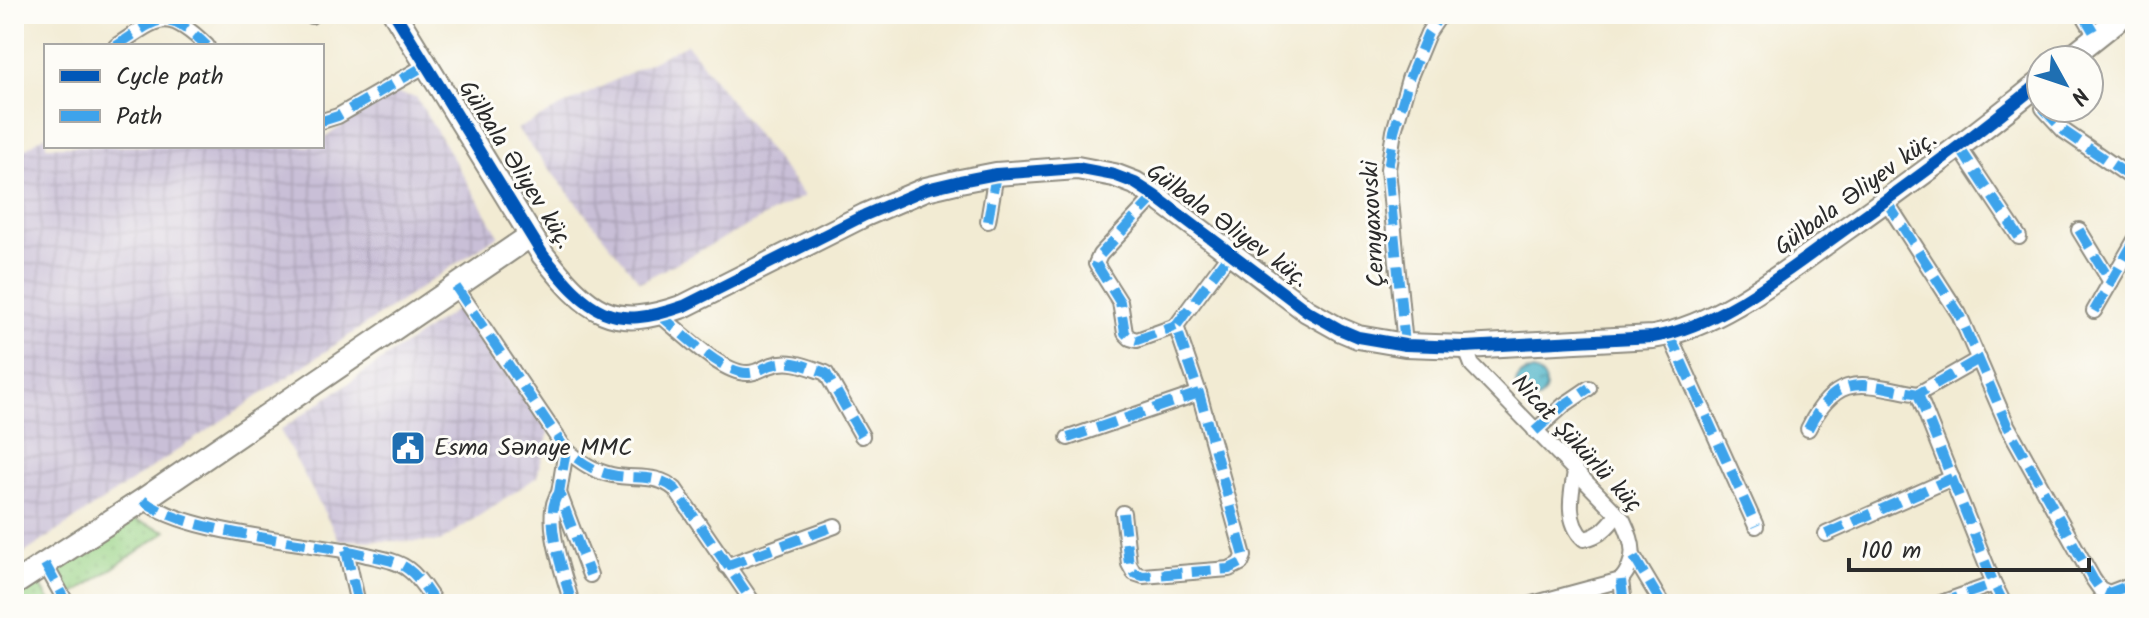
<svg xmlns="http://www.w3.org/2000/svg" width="2149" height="618" font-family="Kalam,sans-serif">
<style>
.industrial{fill:url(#industrial-grid)}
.park{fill:url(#park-dots);stroke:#627f58;stroke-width:2}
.water{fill:url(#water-ripples);stroke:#3a6e79;stroke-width:2}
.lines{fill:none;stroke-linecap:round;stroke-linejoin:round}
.street-casing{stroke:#8e8b7f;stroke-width:18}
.secondary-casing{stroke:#8e8b7f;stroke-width:26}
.street{stroke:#fff;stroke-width:14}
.secondary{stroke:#fff;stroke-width:22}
.quiet{stroke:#3ea3eb;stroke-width:10;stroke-dasharray:20 10;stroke-linecap:butt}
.cycleway-casing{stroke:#fdfcf7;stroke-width:17}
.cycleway{stroke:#0057b8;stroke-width:12}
.labels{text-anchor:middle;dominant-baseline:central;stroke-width:6;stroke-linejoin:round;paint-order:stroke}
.street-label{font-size:24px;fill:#2b2b2b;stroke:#fdfcf7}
.poi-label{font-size:24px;fill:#2b2b2b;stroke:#fdfcf7;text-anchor:start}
</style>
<defs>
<pattern id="industrial-grid" width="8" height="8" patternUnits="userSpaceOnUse" patternTransform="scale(2)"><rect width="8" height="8" fill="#c9bfd7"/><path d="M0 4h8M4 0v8" fill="none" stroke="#ada4b9"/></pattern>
<pattern id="park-dots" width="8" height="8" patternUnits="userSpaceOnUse" patternTransform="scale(2)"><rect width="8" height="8" fill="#99d386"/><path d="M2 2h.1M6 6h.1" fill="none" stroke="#84b574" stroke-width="1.8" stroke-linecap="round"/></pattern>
<pattern id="water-ripples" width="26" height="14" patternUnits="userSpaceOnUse" patternTransform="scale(2)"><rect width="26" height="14" fill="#49b2c7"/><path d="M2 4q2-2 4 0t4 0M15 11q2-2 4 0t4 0" fill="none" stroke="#3d91a2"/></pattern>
</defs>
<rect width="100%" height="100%" fill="#fdfcf7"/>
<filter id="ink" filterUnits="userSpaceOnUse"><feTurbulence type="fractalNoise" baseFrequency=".0125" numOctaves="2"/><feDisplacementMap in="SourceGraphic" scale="16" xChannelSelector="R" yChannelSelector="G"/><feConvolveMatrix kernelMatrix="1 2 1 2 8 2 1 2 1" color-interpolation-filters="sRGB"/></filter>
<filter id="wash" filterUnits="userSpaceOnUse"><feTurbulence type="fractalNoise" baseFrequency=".006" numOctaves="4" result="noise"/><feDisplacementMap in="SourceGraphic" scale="32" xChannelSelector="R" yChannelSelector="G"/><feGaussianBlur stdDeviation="1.8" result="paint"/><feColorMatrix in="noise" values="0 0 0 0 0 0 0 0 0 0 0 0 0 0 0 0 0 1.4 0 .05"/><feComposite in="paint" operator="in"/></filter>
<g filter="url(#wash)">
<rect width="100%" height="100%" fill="#f2ebd3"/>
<g class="industrial">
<path d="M687,44L804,196L640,282L517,129Z"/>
<path d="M392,93L416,97L499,235L14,560V156L46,135V146H322V139Z"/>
<path d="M460,307L549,432L537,477L440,542L339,540L280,430Z"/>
</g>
<g class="park">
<path d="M131,519L167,531L70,597L55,571Z"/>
<path d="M38,581L51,604H14V598Z"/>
</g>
<circle class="water" cx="1531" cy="386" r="15"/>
</g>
<g filter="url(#ink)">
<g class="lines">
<defs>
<g id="street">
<path d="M310,14L311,16"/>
<path d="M2083,14L2096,36"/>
<path d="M116,46C158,19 165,5 207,46"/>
<path d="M2043,108L2064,131L2135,180"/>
<path d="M322,121L338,116L426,65"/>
<path d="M1959,147L2019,237"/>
<path d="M1155,196L1100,255L1096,264L1120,302L1125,333L1130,338L1137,340L1176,326"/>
<path d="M1886,201L1959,314L2007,425L2093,579L2100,589L2109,593L2135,583"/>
<path d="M988,221L996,174"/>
<path d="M2079,230L2111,282"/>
<path d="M456,287L566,450C581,462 593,471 612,475C634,480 657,473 675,489L754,604"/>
<path d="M2094,311L2135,240"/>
<path d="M660,315C680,331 722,374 748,373C757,373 764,367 772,365C790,358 808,367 826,373L862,436"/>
<path d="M1669,334L1756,526"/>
<path d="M1405,345L1388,169L1394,131L1409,79L1428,33L1441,14"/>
<path d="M1465,347L1472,365L1623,520C1634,543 1638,559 1621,580L1532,604"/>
<path d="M2134,377L2135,379"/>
<path d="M1918,394L1994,584L2004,604"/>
<path d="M1808,429C1838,370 1862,384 1918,394L1979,359"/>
<path d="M1535,431L1564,405L1589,388"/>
<path d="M1068,438L1199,393"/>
<path d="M566,450L559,493L590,575"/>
<path d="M1575,472C1571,494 1565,522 1584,539C1600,536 1608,527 1617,515"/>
<path d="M559,493C541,516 565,577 572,604"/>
<path d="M143,500C184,534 307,541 363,554C378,558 397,560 409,570C420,578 428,593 436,604"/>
<path d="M1123,513L1129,564L1134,573L1143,576L1229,569L1241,563L1244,556L1199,393L1176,326L1230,253"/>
<path d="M1826,534L1952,478"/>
<path d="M346,550L358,604"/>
<path d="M1634,557L1662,604"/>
<path d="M45,564L67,604"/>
<path d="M726,566L835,526"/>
<path d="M1621,580L1624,604"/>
<path d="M1938,604L1994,584"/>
</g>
<g id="secondary">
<path d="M395,14L543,255C589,313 611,332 684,306L865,215L926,189L960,181L996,174L1077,168L1114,175L1135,183L1155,196L1307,311L1339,329L1358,337L1405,345L1465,347L1653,337C1720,326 1785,272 1840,233C1908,185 1976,135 2041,82"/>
<path d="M2067,60L2125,14"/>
<path d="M14,584L143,500L530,236"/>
</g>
</defs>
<use href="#street" class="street-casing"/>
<use href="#secondary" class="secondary-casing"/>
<use href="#street" class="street"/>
<use href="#secondary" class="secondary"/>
<g class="quiet">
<path d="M310,14L311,16"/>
<path d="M2083,14L2096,36"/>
<path d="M116,46C158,19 165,5 207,46"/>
<path d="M2043,108L2064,131L2135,180"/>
<path d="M322,121L338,116L426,65"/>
<path d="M1959,147L2019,237"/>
<path d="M1155,196L1100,255L1096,264L1120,302L1125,333L1130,338L1137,340L1176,326"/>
<path d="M1886,201L1959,314L2007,425L2093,579L2100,589L2109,593L2135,583"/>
<path d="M988,221L996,174"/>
<path d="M2079,230L2111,282"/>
<path d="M456,287L566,450C581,462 593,471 612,475C634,480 657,473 675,489L754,604"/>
<path d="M2094,311L2135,240"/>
<path d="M660,315C680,331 722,374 748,373C757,373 764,367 772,365C790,358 808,367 826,373L862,436"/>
<path d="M1669,334L1756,526"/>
<path d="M1405,345L1388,169L1394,131L1409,79L1428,33L1441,14"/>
<path d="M2134,377L2135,379"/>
<path d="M1918,394L1994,584L2004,604"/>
<path d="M1808,429C1838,370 1862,384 1918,394L1979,359"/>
<path d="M1535,431L1564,405L1589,388"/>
<path d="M1068,438L1199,393"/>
<path d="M566,450L559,493L590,575"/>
<path d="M559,493C541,516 565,577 572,604"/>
<path d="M143,500C184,534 307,541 363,554C378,558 397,560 409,570C420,578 428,593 436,604"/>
<path d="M1123,513L1129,564L1134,573L1143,576L1229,569L1241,563L1244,556L1199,393L1176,326L1230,253"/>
<path d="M1826,534L1952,478"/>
<path d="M346,550L358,604"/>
<path d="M1634,557L1662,604"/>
<path d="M45,564L67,604"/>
<path d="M726,566L835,526"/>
<path d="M1621,580L1624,604"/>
<path d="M1938,604L1994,584"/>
</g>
<defs>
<path id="cycleway" d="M395,14L543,255C589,313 611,332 684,306L865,215L926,189L960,181L996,174L1077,168L1114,175L1135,183L1155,196L1307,311L1339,329L1358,337L1405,345L1465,347L1653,337C1720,326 1785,272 1840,233C1908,185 1976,135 2041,82"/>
</defs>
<use href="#cycleway" class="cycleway-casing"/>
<use href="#cycleway" class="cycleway"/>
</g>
</g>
<defs>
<symbol id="civic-square" viewBox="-11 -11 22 22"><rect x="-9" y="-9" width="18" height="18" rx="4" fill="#1f6fb2" stroke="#fdfcf7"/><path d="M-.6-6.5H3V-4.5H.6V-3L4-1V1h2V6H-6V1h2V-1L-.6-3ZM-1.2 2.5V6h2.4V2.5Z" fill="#fff"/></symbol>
</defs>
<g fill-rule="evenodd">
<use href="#civic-square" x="388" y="428" width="40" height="40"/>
</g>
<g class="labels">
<g class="street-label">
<text transform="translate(515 165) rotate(58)">Gülbala Əliyev küç.</text>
<text transform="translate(1856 194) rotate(-36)">Gülbala Əliyev küç.</text>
<text transform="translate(1374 224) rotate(-93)">Çernyaxovski</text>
<text transform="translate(1227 226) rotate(36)">Gülbala Əliyev küç.</text>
<text transform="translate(1576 444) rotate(47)">Nicat Şükürlü küç</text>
</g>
<g class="poi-label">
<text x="434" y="448">Esma Sənaye MMC</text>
</g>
</g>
<rect width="2149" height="618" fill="none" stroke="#fdfcf7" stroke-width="48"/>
<rect x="44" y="44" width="280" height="104" fill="#fdfcf7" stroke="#a9a8a5" stroke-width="2"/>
<rect x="60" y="70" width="40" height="12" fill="#0057b8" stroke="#a9a8a5" stroke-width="2"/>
<text x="116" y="84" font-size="24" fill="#2b2b2b">Cycle path</text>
<rect x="60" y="110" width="40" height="12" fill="#3ea3eb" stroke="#a9a8a5" stroke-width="2"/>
<text x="116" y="124" font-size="24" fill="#2b2b2b">Path</text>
<g transform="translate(2065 84) rotate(130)"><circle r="38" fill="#fdfcf7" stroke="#a9a8a5" stroke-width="2"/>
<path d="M0-6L14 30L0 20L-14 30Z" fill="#1f6fb2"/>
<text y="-12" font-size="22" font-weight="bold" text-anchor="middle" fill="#2b2b2b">N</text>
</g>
<path d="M1849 558v12h240v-12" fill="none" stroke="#2b2b2b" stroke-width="4"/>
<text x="1861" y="558" font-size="24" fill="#2b2b2b" stroke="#fdfcf7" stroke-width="6" paint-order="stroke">100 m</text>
</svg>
